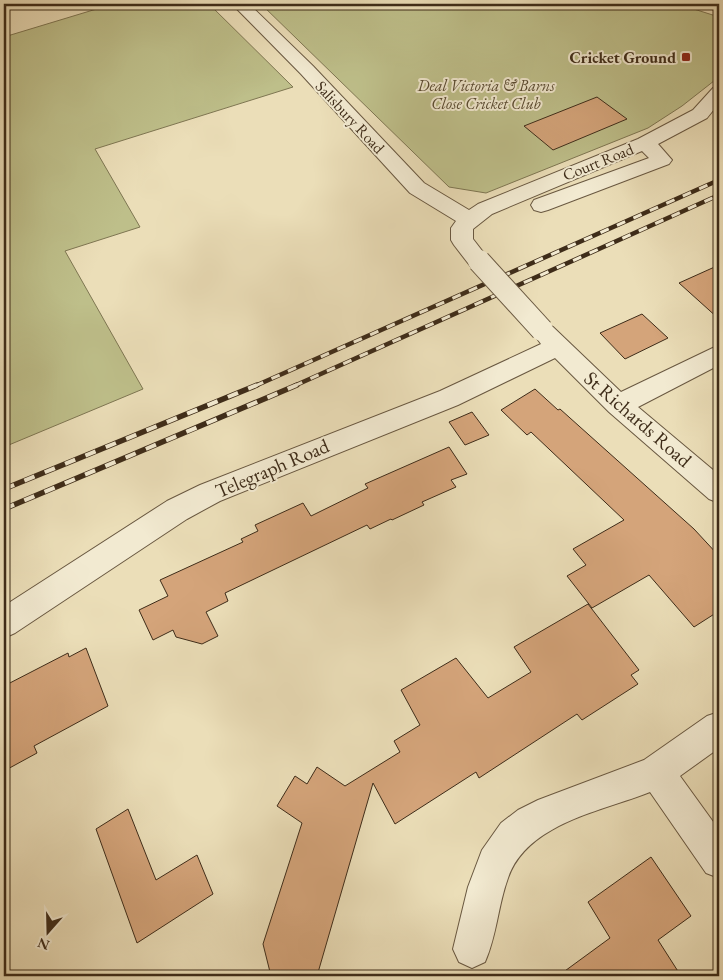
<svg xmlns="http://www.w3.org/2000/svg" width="723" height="980" font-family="'EB Garamond',serif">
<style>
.green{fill:#bebf8a;stroke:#7e7652}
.building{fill:#d4a47a;stroke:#3e2c19}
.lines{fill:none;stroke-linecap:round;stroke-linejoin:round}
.minor-casing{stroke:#695841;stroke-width:2}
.minor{fill:#f2ead1;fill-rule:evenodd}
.rail-far1-casing{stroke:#3e2c19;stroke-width:4.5}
.rail-casing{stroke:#3e2c19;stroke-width:5.5}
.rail-far1{stroke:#f2ead1;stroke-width:3;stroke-dasharray:9;stroke-linecap:butt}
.rail{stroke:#f2ead1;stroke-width:4;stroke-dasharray:11;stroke-linecap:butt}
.minor-bridge-casing{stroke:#695841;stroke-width:24;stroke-linecap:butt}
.minor-bridge{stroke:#f2ead1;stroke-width:22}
.poi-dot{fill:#8f2418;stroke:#f2ead1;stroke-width:2}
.labels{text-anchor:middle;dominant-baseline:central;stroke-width:4;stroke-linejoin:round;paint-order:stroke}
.far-poi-label{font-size:16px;font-weight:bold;fill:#3e2c19;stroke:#f2ead1;text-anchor:end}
.far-park-label{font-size:16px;font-style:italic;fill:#584930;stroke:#f2ead1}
.far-street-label{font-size:16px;fill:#3e2c19;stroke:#f2ead1}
.street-label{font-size:20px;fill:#3e2c19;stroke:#f2ead1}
</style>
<rect width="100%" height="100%" fill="#ebdeb8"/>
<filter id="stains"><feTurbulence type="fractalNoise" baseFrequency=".004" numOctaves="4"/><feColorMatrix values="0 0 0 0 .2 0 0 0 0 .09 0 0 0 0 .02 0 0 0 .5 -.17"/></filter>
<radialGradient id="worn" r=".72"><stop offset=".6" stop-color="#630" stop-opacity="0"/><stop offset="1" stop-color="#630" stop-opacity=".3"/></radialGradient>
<g class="green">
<path d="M113,4H209L293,87L95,149L140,227L65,251L143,389L4,447V37Z"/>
<path d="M261,4H678L719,17V77L682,106L648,128L486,193L449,187Z"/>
</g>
<g class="building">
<path d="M597,97L627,119L553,150L524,126Z"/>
<path d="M719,265V319L679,283Z"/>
<path d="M642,314L668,338L625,359L600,333Z"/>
<path d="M535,389L558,410L560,409L694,529L719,556V611L694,627L649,575L592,608L567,576L586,565L573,549L624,520L531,432L527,435L501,410Z"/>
<path d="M472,412L489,435L465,445L449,422Z"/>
<path d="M449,447L467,474L451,480L456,487L422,502L424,505L392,520L391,519L370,529L367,525L225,593L228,601L206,612L218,636L202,644L176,637L173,630L153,640L139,610L168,596L160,580L243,542L241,539L258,531L255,525L303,503L311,516L368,488L365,484Z"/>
<path d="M588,604L639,670L631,675L638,684L582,720L577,714L479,778L476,772L395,824L373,783L317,976H271L263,944L302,823L277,806L295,776L307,784L317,767L345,786L400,752L394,741L420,725L401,690L456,658L488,698L531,672L514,647Z"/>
<path d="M86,648L108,706L34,746L37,753L4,771V686L68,653L69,657Z"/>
<path d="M128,809L156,880L197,855L213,894L137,943L96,829Z"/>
<path d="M651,857L691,916L658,940L681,976H558L610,938L588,902Z"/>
</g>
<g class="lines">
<defs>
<g id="minor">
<path d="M232,4H249L313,66L424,183L469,210L478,204L638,139L693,110L713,88L719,86V103L707,118L658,144L672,160L669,164L548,210L541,212L534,210L531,205L534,200L649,158L642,151L492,214L473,229V239L490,261L487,267L479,269L471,267L454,245L451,240V228L456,221L410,193L301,74Z"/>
<path d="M703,4H719V11L705,7Z"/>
<path d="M545,324L553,327L621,392L719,345V365L638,407L719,475V503L709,499L609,412L555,358L458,405L220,501L187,519L15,633L4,638V606L167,501L200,485L440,391L541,344L533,333L537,327Z"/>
<path d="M719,712V748L680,776L719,830V878L706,873L650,792C603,811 527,823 508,878C498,905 497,935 485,962L472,968L459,962L453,949L468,887L482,850L501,823L518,810L538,800L644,760L707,716Z"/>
</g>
</defs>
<use href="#minor" class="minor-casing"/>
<use href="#minor" class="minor"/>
<defs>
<g id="rail-far1">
<path d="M255,386L719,180"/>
<path d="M294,386L719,195"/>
</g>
<g id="rail">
<path d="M4,489L257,385"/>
<path d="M4,509L297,385"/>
</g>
</defs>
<use href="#rail-far1" class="rail-far1-casing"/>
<use href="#rail" class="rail-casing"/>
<use href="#rail-far1" class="rail-far1"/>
<use href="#rail" class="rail"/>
<defs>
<path id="minor-bridge" d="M479,261L542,330"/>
</defs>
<use href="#minor-bridge" class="minor-bridge-casing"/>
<use href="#minor-bridge" class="minor-bridge"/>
</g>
<rect class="poi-dot" x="681" y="52" width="10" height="10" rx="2.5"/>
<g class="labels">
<g class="far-poi-label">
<text x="676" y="57">Cricket Ground</text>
</g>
<g class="far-park-label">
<text x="486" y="85">Deal Victoria &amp; Barns<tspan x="486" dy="18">Close Cricket Club</tspan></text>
</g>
<g class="far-street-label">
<text transform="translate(350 117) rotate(47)">Salisbury Road</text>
<text transform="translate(598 162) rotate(-22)">Court Road</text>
</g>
<g class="street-label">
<text transform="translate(638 419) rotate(41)">St Richards Road</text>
<text transform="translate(272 468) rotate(-23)">Telegraph Road</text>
</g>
</g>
<rect width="723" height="980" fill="none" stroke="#ebdeb8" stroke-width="20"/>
<rect x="5" y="5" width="713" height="970" fill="none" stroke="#3e2c19" stroke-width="2.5"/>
<rect x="10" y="10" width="703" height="960" fill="none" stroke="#3e2c19"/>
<g transform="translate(48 932) rotate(200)" stroke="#f2ead1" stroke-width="4" paint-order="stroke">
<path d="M0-4L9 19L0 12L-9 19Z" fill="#3e2c19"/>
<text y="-8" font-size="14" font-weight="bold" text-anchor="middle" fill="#3e2c19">N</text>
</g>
<rect width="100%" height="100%" filter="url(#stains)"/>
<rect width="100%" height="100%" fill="url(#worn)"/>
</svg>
